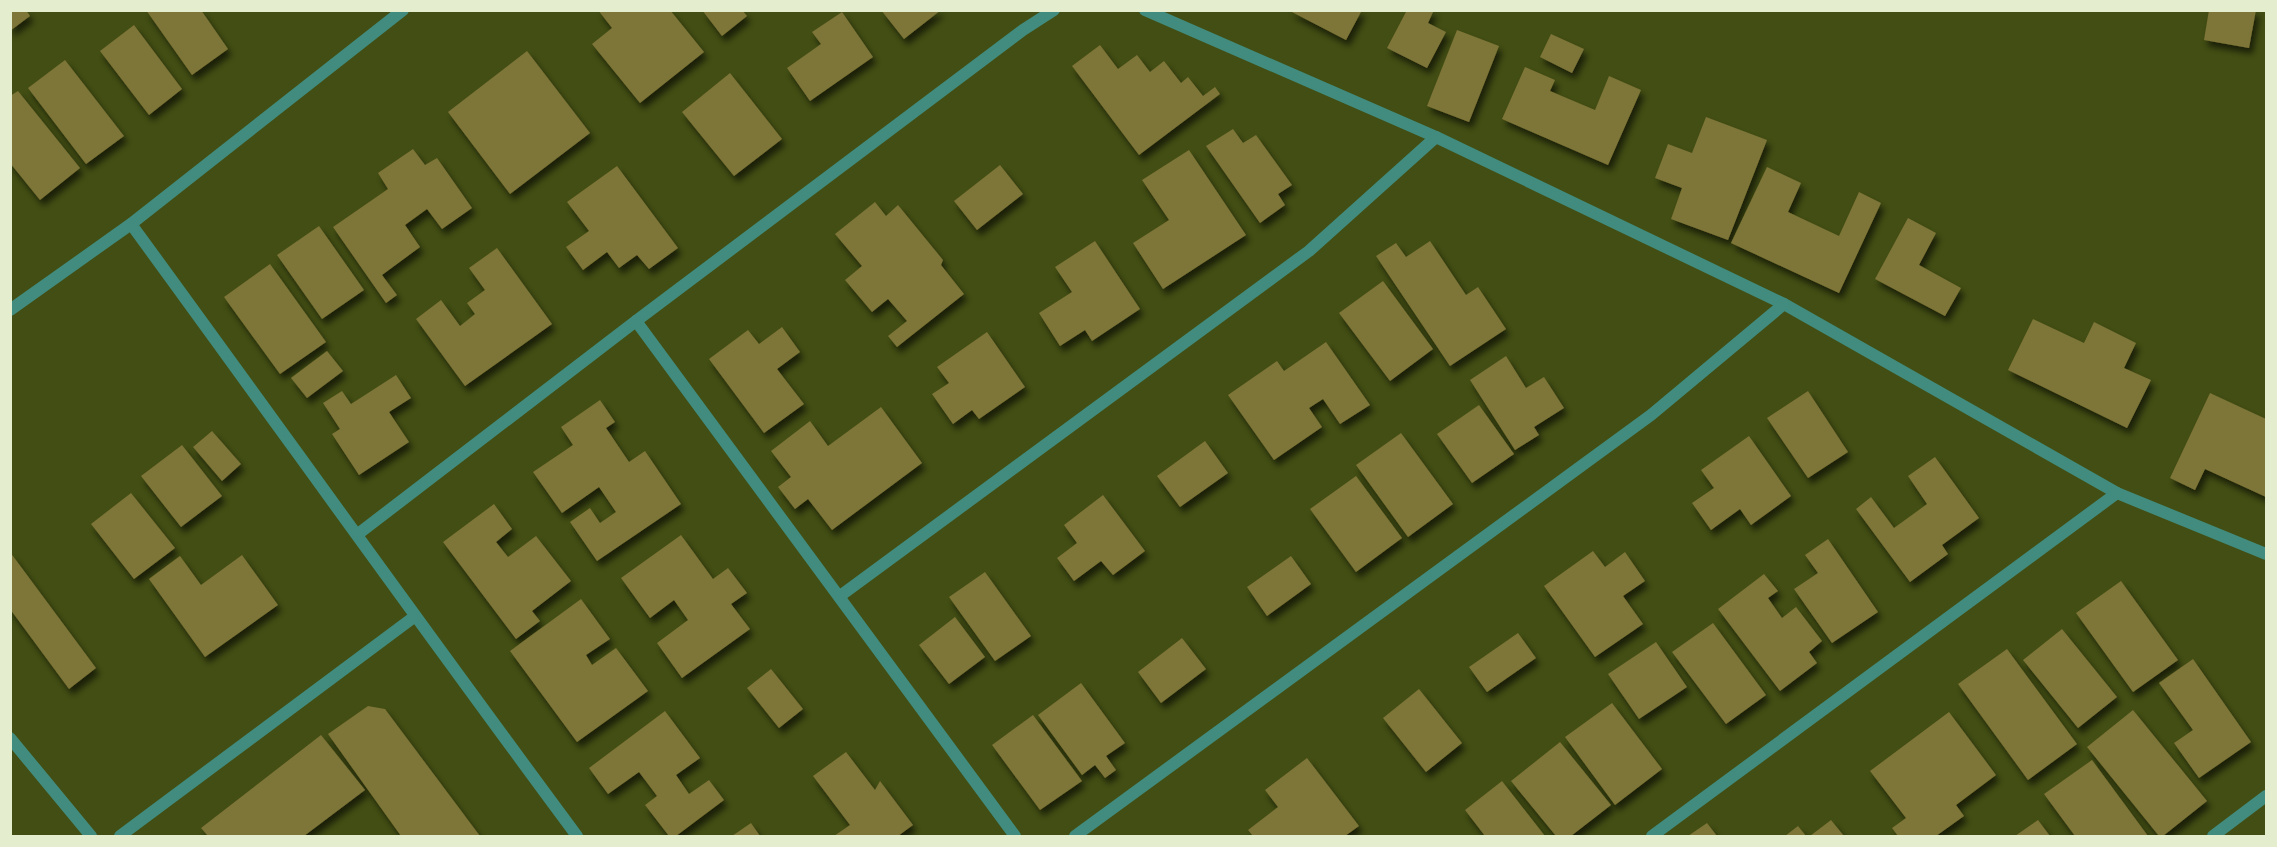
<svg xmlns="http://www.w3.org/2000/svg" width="2277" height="847" font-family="Jost,sans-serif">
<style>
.building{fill:#7e7438;filter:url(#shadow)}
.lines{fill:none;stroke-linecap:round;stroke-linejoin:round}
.street{stroke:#418c7e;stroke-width:12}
</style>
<defs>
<filter id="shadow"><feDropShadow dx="3.5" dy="6" stdDeviation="3" flood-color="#0009"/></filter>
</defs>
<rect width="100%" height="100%" fill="#424e13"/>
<g class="building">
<path d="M10,10H26L30,16L10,31Z"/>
<path d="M146,10H201L228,49L192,75Z"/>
<path d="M598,10H670L704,52L640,103L592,44L612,28Z"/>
<path d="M702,10H742L747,16L722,36Z"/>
<path d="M881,10H941L904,39Z"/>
<path d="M1288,10H1362L1346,40Z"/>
<path d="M1407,10H1434L1428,23L1446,32L1427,68L1387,48Z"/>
<path d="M2209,10H2256L2249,48L2204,40Z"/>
<path d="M842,12L873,57L810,101L787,68L821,44L812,32Z"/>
<path d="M134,25L182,89L149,115L100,51Z"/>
<path d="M1457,30L1499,46L1469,122L1427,106Z"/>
<path d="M1551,34L1584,49L1572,73L1540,57Z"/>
<path d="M1100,45L1118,69L1137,55L1150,72L1164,61L1181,83L1188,77L1203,96L1215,87L1220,94L1139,155L1072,66Z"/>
<path d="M527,51L590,133L510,194L448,112Z"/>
<path d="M65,60L124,136L86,164L28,88Z"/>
<path d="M1525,67L1555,80L1550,91L1595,110L1609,76L1641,90L1608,165L1502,119Z"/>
<path d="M730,73L782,139L734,176L682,112Z"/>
<path d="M18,91L80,168L40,200L10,163V96Z"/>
<path d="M1706,117L1767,140L1728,240L1671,219L1682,188L1655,178L1668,144L1692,153Z"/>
<path d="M1233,129L1243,143L1256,135L1292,185L1278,194L1285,205L1260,223L1206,146Z"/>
<path d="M413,149L425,165L437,158L472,208L442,229L427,209L405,225L420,247L382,275L397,295L386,303L333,227L388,189L378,173Z"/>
<path d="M1189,150L1246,235L1163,289L1133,243L1169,220L1142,180Z"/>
<path d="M1000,165L1023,194L977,230L954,201Z"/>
<path d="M617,166L678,248L649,269L637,255L619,268L607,252L583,270L566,247L589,231L567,202Z"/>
<path d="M1767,167L1801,183L1788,212L1839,236L1859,192L1881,203L1839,293L1731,243Z"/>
<path d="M875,202L886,216L898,205L943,260L941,265L964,294L897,347L888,336L907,321L888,299L872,312L845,280L862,266L835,234Z"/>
<path d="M1908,218L1936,233L1919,265L1961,288L1945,316L1875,279Z"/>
<path d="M319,226L364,290L322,319L277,255Z"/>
<path d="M1095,241L1140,309L1092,341L1085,330L1060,346L1039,313L1072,292L1055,267Z"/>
<path d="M1430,241L1466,295L1478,287L1506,329L1450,366L1376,256L1396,243L1406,257Z"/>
<path d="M497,248L552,324L465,386L416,319L441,300L460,326L475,314L467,303L485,290L469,268Z"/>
<path d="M270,264L326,342L280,374L224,297Z"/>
<path d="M1383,281L1433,349L1390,381L1339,313Z"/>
<path d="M2033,319L2084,343L2094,322L2136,343L2124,368L2151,380L2127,428L2008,370Z"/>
<path d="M782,327L800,352L777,369L804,404L764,433L709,359L748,330L759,344Z"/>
<path d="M987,332L1025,387L979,419L972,410L953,424L932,394L949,383L937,367Z"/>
<path d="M1326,342L1370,405L1340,424L1323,399L1309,408L1322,427L1274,460L1228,395L1277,361L1284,371Z"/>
<path d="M327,351L343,371L307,398L291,378Z"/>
<path d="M1506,356L1526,388L1544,377L1564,408L1534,427L1539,435L1515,450L1470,380Z"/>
<path d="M396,375L411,398L389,412L409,442L359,475L332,434L340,429L323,403L342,391L351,404Z"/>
<path d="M1808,391L1848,452L1808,478L1767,418Z"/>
<path d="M2210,393L2266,419V497L2205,469L2195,490L2170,478Z"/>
<path d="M600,400L615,422L606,428L629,462L645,451L681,504L597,561L570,522L590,508L600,523L616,512L599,487L562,513L533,472L573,445L561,427Z"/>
<path d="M1479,405L1514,454L1472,483L1437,434Z"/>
<path d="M881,407L922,463L832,530L808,499L795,509L778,487L791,477L771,451L810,421L828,446Z"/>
<path d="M212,431L241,464L222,481L193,447Z"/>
<path d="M1401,433L1453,504L1408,537L1356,465Z"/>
<path d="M1749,436L1791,496L1751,525L1740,509L1711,530L1692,503L1714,488L1701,470Z"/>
<path d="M1205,441L1228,473L1180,507L1157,476Z"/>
<path d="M182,445L222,496L181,527L141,476Z"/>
<path d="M1935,457L1979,518L1942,545L1948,554L1910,582L1856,509L1871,497L1894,528L1927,504L1908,476Z"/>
<path d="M1356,476L1402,538L1356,572L1310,509Z"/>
<path d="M131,493L175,548L134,579L91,524Z"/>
<path d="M1103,495L1145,551L1113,575L1101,561L1074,581L1057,558L1077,543L1064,525Z"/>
<path d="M494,504L512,529L496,542L508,557L536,536L571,581L532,611L540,621L516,639L443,542Z"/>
<path d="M681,535L713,579L728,568L747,593L731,604L750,629L682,678L657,643L688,620L674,600L650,618L621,578Z"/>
<path d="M1828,539L1878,612L1832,643L1794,589L1818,573L1805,555Z"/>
<path d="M1593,551L1605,567L1625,552L1645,581L1623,596L1643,624L1595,657L1544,586Z"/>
<path d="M10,552L96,668L69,689L10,609Z"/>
<path d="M242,555L278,605L205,657L149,579L180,556L201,585Z"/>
<path d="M1291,556L1311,584L1267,616L1247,587Z"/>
<path d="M985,572L1031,636L995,661L949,597Z"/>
<path d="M1764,574L1778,591L1768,598L1782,618L1796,607L1822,641L1809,652L1817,663L1780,691L1718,609Z"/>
<path d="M2121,581L2178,660L2133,692L2076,613Z"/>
<path d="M581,599L610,639L586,655L592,665L616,648L648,691L577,742L510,651Z"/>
<path d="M955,617L985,657L949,684L919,645Z"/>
<path d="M1713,623L1766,695L1726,724L1672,652Z"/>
<path d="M2062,629L2117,697L2078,728L2023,660Z"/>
<path d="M1518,633L1536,658L1487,692L1469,667Z"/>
<path d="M1182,638L1206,669L1161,703L1138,672Z"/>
<path d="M1656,642L1687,687L1639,719L1608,674Z"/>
<path d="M2007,649L2077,744L2028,780L1958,684Z"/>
<path d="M2193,659L2251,742L2199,778L2174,743L2193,730L2159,683Z"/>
<path d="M771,669L803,709L779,728L747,688Z"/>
<path d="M1081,683L1125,743L1106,756L1116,770L1105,778L1095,765L1082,775L1038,715Z"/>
<path d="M1419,689L1462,743L1426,772L1383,718Z"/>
<path d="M1612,703L1662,769L1615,805L1565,737Z"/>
<path d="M368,706L385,709L480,836H401L328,734Z"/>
<path d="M2133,710L2207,801L2163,836H2159L2087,747Z"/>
<path d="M665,711L700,758L676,775L689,794L709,780L724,800L676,836H669L645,805L657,796L639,772L608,794L589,768Z"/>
<path d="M1949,712L1996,775L1956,805L1964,816L1936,836H1898L1892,828L1906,818L1870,771Z"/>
<path d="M1033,715L1082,781L1040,810L992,745Z"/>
<path d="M321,735L365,790L304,836H208L201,828Z"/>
<path d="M1560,742L1611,805L1571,836H1556L1511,781Z"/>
<path d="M846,752L875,790L880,781L913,825L898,836H834L850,825L813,776Z"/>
<path d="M1307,758L1359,826L1345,836H1253L1248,830L1278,807L1265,790Z"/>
<path d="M2092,760L2148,836H2075L2044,794Z"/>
<path d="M1502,781L1545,836H1485L1465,810Z"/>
<path d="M1831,820L1844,836H1810Z"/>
<path d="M2038,820L2050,836H2015Z"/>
<path d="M751,823L760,836H732Z"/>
<path d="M1707,823L1717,836H1688Z"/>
<path d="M1798,826L1806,836H1785Z"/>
</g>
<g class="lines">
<g class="street">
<path d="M1145,10L1436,137L1784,304L2117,493L2266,554"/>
<path d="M131,224C280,428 427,634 577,836"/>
<path d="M10,310L131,224L403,10"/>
<path d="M636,321L1015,836"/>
<path d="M358,534L636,321L1023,30L1054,10"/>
<path d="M840,596L1309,251L1436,137"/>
<path d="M10,738L91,836"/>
<path d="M120,836L414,617"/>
<path d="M1075,836L1651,415L1784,304"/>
<path d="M1652,836L2117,493"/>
<path d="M2213,836L2266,796"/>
</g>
</g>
<rect width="2277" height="847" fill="none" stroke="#e4edce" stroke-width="24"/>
</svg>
